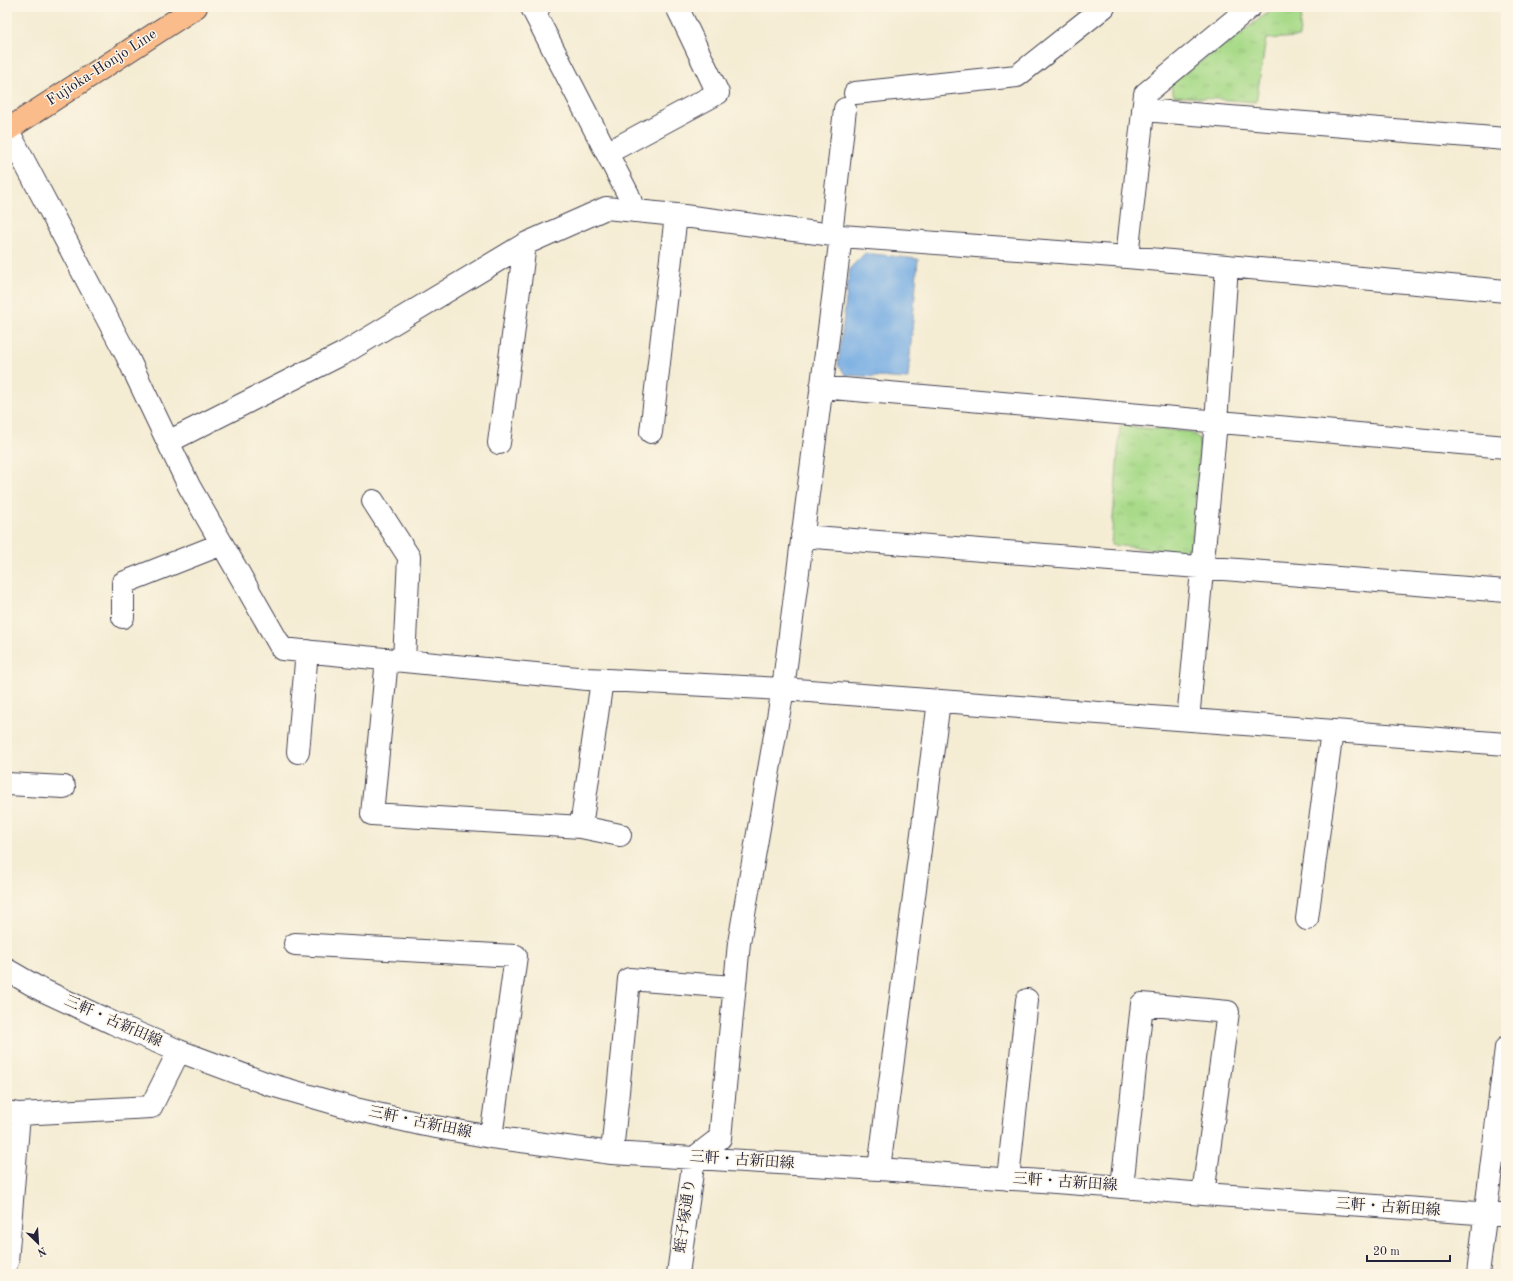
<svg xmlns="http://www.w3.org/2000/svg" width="1513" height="1281" font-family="'Old Standard TT','Noto Serif JP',serif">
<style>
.park{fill:url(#park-tufts);stroke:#657e62}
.water{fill:#74ace3;stroke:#4b678f}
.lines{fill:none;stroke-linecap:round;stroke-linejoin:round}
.minor-casing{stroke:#424052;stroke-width:24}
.major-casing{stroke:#424052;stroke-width:24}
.minor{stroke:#fff;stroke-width:22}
.major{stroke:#f9bc8a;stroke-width:22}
.labels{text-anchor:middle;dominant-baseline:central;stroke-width:3;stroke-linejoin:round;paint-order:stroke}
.street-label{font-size:15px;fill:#22223b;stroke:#fcf5e5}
</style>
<defs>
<pattern id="park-tufts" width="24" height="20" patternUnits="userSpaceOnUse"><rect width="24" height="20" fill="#a8da89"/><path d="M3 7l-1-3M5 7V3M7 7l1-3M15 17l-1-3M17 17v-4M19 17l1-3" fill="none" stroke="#90bb77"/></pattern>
</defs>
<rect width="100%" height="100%" fill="#fcf5e5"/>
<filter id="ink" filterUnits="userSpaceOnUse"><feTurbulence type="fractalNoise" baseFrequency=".025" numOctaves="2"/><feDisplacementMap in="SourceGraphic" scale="8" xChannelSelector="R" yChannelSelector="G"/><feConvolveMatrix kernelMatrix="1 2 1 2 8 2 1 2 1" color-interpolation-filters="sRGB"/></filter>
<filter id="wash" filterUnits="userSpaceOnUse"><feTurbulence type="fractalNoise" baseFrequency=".012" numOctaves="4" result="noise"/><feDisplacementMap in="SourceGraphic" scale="16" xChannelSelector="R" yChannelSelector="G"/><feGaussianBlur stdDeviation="0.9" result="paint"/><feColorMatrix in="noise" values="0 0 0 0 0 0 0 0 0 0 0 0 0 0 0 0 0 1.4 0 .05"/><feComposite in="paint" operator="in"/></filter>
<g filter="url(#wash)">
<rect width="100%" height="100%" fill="#f4ecd3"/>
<!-- park -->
<path class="park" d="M1276 7H1302L1299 37 1266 39 1256 102 1174 96 1170 84Z
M1120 426 1191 432 1200 439 1192 546 1181 552 1111 545Z"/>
<!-- water -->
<path class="water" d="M865 253 918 259 908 379 846 375 838 365 850 268Z"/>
</g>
<g filter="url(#ink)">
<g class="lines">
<!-- minor casing -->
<g class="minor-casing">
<path id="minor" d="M539 7 533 10 628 194 634 211
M855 93 1017 76 1104 7
M1143 110 1506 139
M7 129 126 354 189 486 282 649 587 679 783 689 1506 744
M607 153 718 93 677 7
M831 235 845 109
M1127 257 1145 94 1250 7
M821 387 1506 447
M651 432 676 215
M168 442 344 353 525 244 606 208 676 215 841 236 1127 257 1506 291
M499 443 525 244
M373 501 409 557 404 661
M802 536 1506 591
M123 617V583L222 544
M387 659 372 814 581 827 620 835
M1188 720 1216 422 1227 266
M298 752 307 651
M7 784 64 787
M581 827 602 680
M1307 919 1332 731
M295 944 516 956 491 1137
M7 970 40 989 113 1023 179 1051 268 1084 355 1109 425 1125 491 1137 612 1153 879 1169 1122 1187 1203 1194 1506 1215
M7 1112 19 1114 151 1107 179 1051
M612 1153 629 979 733 987
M879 1169 939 701
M1008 1179 1027 1000
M1122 1187 1142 1004 1228 1012 1203 1194
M7 1262 19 1114
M678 1274 694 1158 720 1138 739 943 783 689 841 236
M1478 1274 1506 1048"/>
</g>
<!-- major casing -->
<g class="major-casing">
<path id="major" d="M7 130 196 7"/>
</g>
<!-- minor -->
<use href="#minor" class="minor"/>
<!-- major -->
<use href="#major" class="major"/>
</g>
</g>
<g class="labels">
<!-- street labels -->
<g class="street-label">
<text transform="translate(102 68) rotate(-33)">Fujioka-Honjo Line</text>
<text transform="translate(113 1022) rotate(24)">三軒・古新田線</text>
<text transform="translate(420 1123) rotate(12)">三軒・古新田線</text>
<text transform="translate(742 1161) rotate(4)">三軒・古新田線</text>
<text transform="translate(1065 1183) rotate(4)">三軒・古新田線</text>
<text transform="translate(1388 1208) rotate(4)">三軒・古新田線</text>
<text transform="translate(686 1216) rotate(-82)">蛭子塚通り</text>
</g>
</g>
<!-- margin -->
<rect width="1513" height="1281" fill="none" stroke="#fcf5e5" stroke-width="24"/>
<!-- north arrow -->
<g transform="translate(38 1243) rotate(155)" stroke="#fcf5e5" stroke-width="3" paint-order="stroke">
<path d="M0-3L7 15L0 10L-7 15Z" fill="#22223b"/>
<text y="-6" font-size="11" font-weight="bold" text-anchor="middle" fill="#22223b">N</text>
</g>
<!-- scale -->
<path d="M1367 1255v6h83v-6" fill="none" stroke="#22223b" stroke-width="2"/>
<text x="1373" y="1255" font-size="12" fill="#22223b" stroke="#fcf5e5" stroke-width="3" paint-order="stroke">20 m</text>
</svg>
